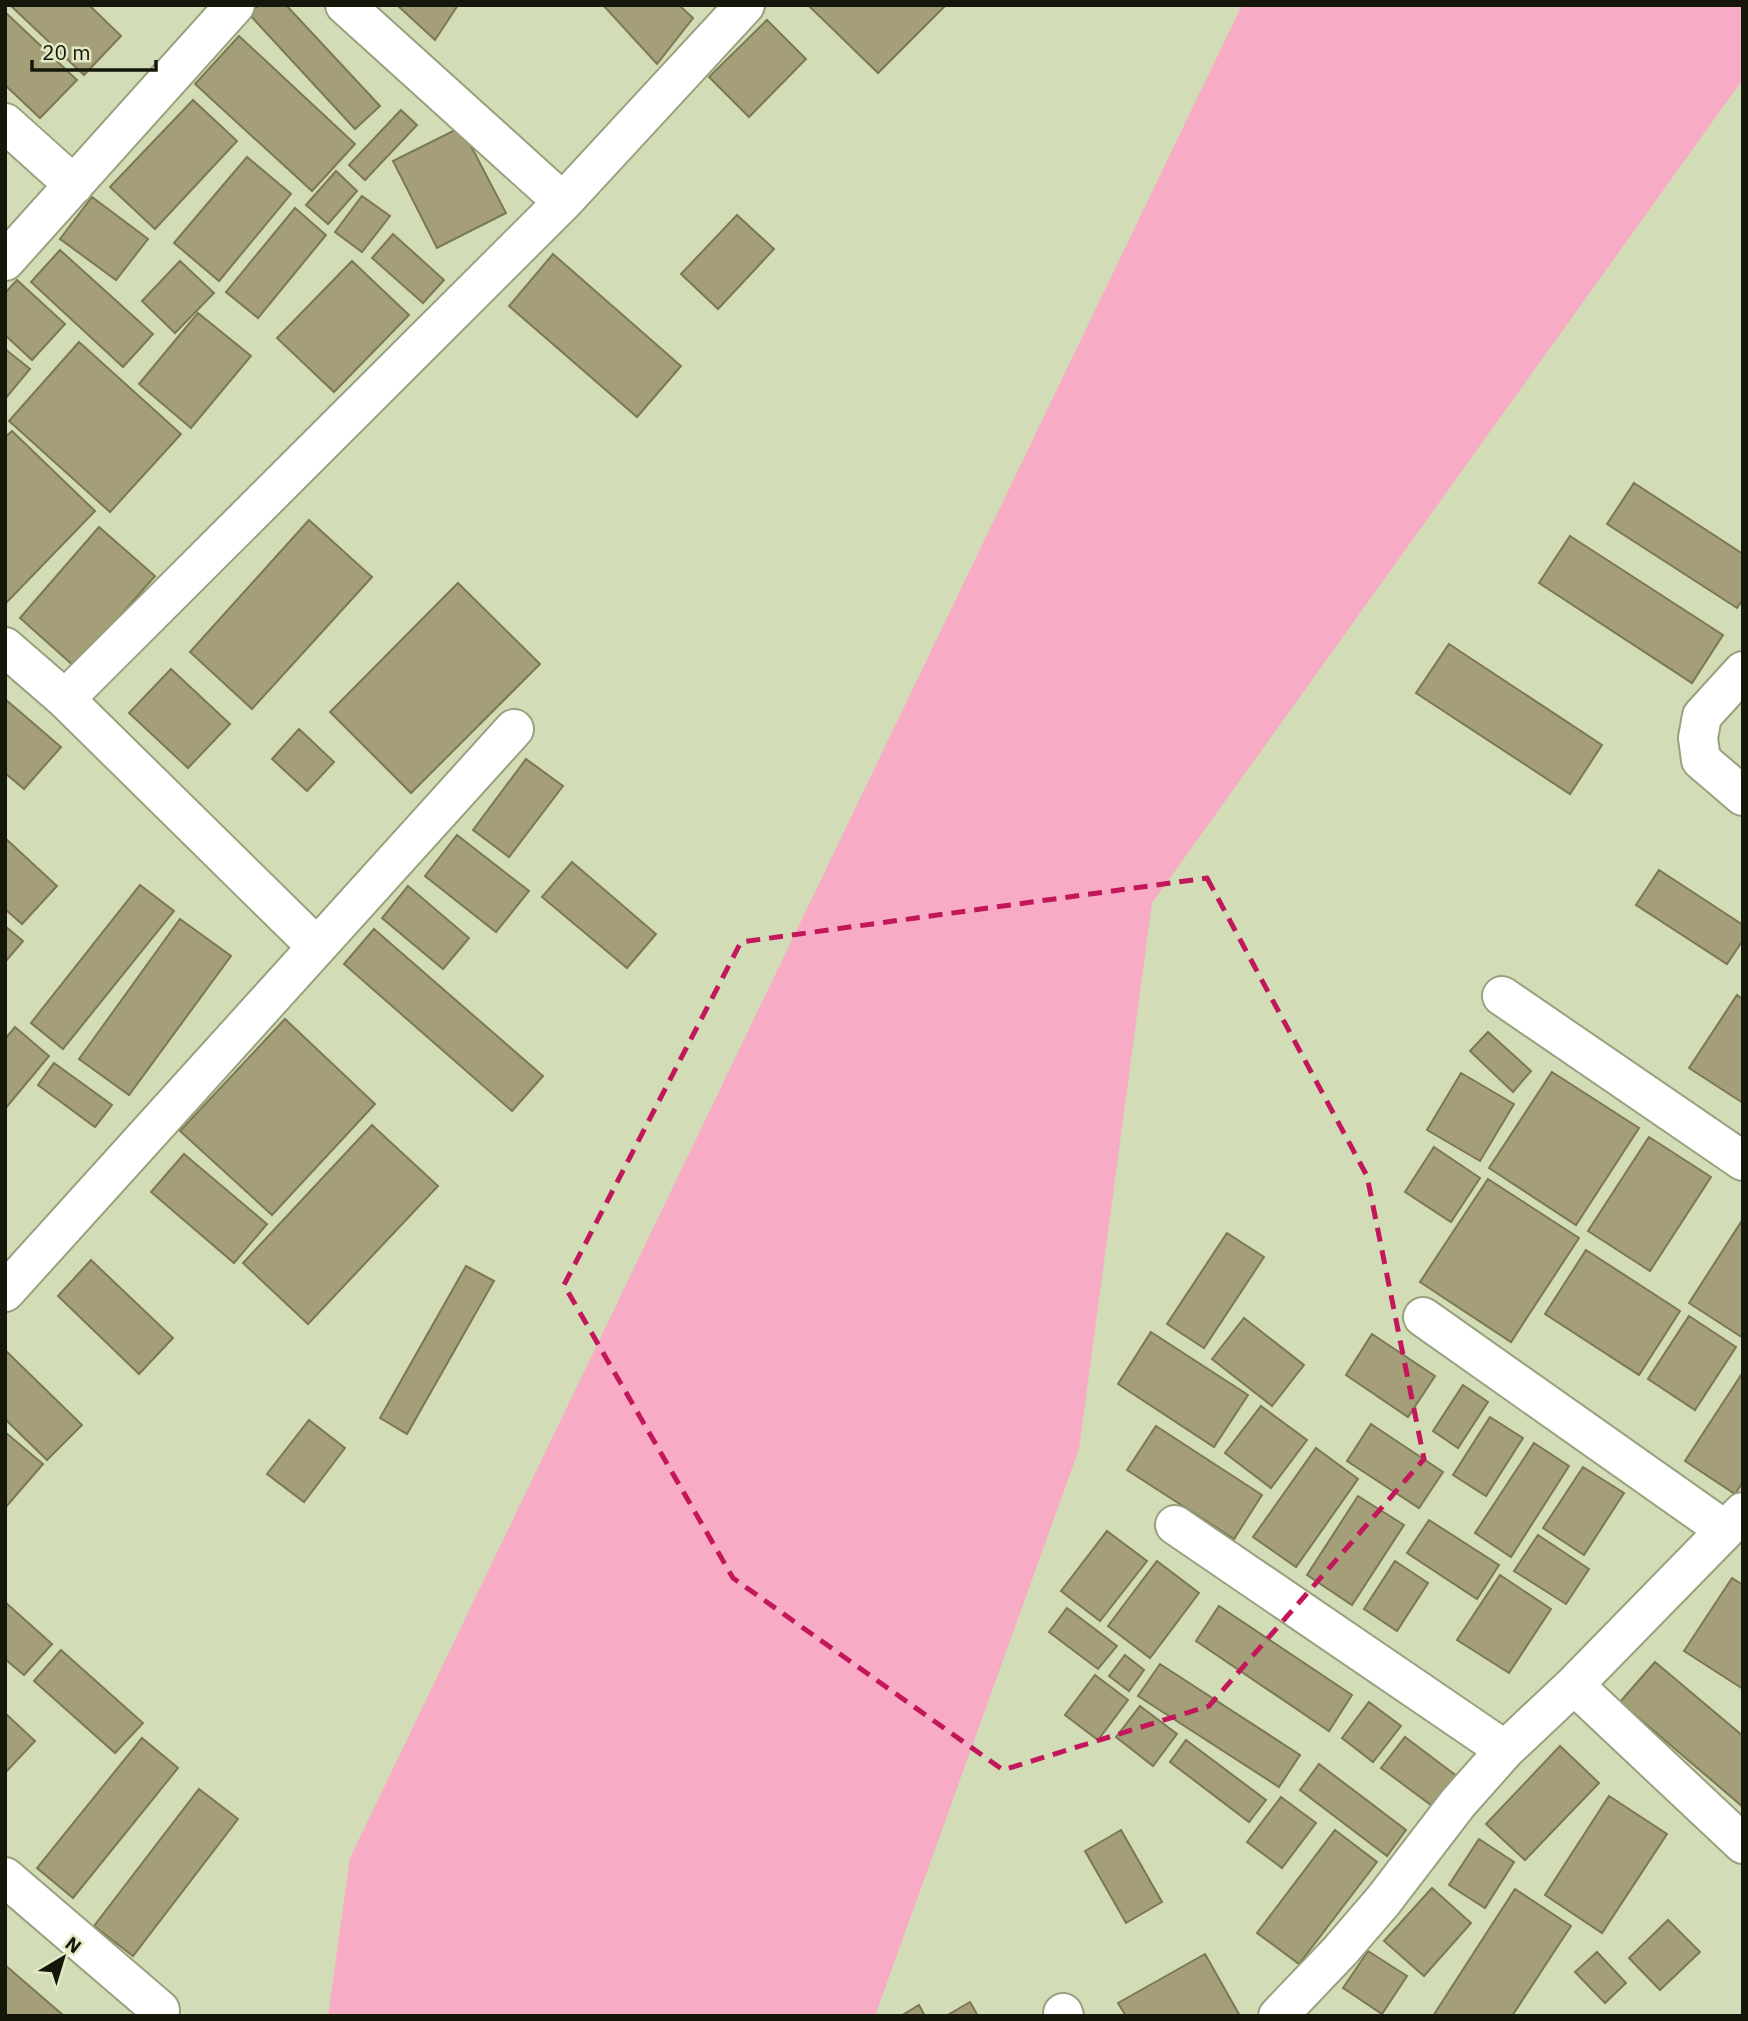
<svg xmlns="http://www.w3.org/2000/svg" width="1748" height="2021" font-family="'IBM Plex Sans',sans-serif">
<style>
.green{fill:#f8abc4}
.building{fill:#a49e79;stroke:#7e7754;stroke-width:2}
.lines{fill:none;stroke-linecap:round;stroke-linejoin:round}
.minor-casing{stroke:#98a17d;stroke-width:42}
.minor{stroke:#fff;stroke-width:38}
.marked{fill:none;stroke:#c2185b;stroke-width:5;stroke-dasharray:14 9;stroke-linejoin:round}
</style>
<rect width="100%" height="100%" fill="#d2dcb6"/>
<!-- green -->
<path class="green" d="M1242 5H1743V79L1152 903 1079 1449 875 2016H328L350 1858Z"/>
<!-- building -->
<path class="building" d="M10 5H89L121 36 84 75Z
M259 5H286L380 106 355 129 249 14Z
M397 5H458L435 40Z
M603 5H679L693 18 657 64Z
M808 5H946L878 73Z
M5 12 77 80 40 118 5 85Z
M767 20 806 59 749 117 709 77Z
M239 36 355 144 312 191 195 84Z
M193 100 237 141 155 229 110 187Z
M401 110 417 125 365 180 349 165Z
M461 127 506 213 437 248 393 161Z
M247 157 291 194 219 281 174 243Z
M336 171 357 191 328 224 306 205Z
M362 196 390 216 362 252 335 232Z
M92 197 148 239 116 280 60 239Z
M295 208 326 235 258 318 226 292Z
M737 215 774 249 718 309 681 274Z
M393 234 444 280 423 303 372 258Z
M60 250 153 334 123 367 31 282Z
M553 254 681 366 637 417 509 306Z
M180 261 214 293 175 333 142 301Z
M352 261 409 315 334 392 277 338Z
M17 280 65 324 32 360 5 335V293Z
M198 313 251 356 191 428 139 384Z
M79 342 181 434 110 512 9 421Z
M5 349 30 369 5 399Z
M12 431 95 511 6 603 5 437Z
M1634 483 1743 554V599L1737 608 1607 524Z
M309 520 372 577 252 709 190 652Z
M99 527 155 576 75 667 20 618Z
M1570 536 1723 635 1692 683 1539 583Z
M458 583 540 664 411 793 330 712Z
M1449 644 1602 745 1570 794 1416 693Z
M171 669 230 724 188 768 129 713Z
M5 699 61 747 24 789 5 773Z
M299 729 334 762 307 791 272 759Z
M526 759 563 786 509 857 473 830Z
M457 835 529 891 496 932 425 876Z
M5 838 57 886 22 924 5 909Z
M572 862 656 934 627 968 542 897Z
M1659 870 1743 925V940L1727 964 1636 905Z
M140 885 174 911 63 1049 31 1023Z
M408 886 469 938 443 969 382 918Z
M180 919 231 956 129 1095 79 1059Z
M5 926 23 941 5 962Z
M374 929 543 1076 512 1111 344 964Z
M1737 995 1743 999V1103L1689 1068Z
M285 1019 375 1104 272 1215 180 1131Z
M15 1027 49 1056 5 1109V1039Z
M1488 1032 1531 1071 1513 1092 1470 1051Z
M54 1063 112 1105 95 1127 38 1085Z
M1552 1072 1639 1128 1576 1225 1489 1168Z
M1461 1073 1514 1104 1480 1161 1427 1130Z
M372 1125 438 1186 308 1324 243 1263Z
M1649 1137 1711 1177 1650 1271 1588 1231Z
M1434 1147 1480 1178 1451 1222 1405 1192Z
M184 1154 267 1224 234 1263 151 1192Z
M1488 1179 1579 1238 1511 1342 1420 1282Z
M1743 1219V1338L1689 1303Z
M1227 1233 1264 1257 1204 1348 1167 1324Z
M1586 1250 1680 1311 1639 1375 1545 1314Z
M91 1260 173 1338 139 1374 58 1296Z
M466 1266 494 1281 407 1434 380 1418Z
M1689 1316 1736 1347 1695 1410 1648 1379Z
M1244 1318 1304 1365 1272 1406 1212 1359Z
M1151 1332 1248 1395 1214 1447 1118 1384Z
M1372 1334 1435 1376 1408 1417 1346 1375Z
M5 1350 82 1425 47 1460 5 1419Z
M1743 1372V1482L1735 1494 1685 1461Z
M1463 1385 1488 1402 1458 1448 1433 1431Z
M1261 1406 1307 1440 1271 1488 1225 1453Z
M1490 1417 1523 1438 1486 1496 1453 1475Z
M309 1420 345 1448 304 1502 267 1474Z
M1371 1424 1443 1472 1419 1508 1347 1461Z
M1156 1426 1262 1495 1234 1539 1127 1470Z
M5 1432 43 1464 5 1508Z
M1534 1443 1569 1466 1511 1557 1475 1533Z
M1316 1448 1358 1479 1296 1567 1253 1537Z
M1583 1467 1624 1493 1584 1555 1543 1528Z
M1358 1496 1404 1525 1352 1605 1307 1575Z
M1429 1520 1499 1565 1477 1599 1407 1553Z
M1107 1531 1147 1561 1100 1621 1061 1591Z
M1538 1535 1589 1569 1566 1604 1514 1571Z
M1157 1561 1199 1593 1150 1658 1108 1626Z
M1395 1561 1428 1583 1397 1631 1364 1609Z
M1500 1575 1551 1609 1509 1673 1457 1640Z
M1732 1578 1743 1585V1689L1684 1651Z
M5 1602 52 1644 24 1675 5 1659Z
M1219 1606 1352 1695 1329 1731 1196 1641Z
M1067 1608 1117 1646 1098 1669 1049 1632Z
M61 1650 143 1723 115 1753 34 1681Z
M1125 1655 1144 1670 1129 1691 1109 1676Z
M1655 1662 1743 1736V1807L1620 1702Z
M1160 1664 1300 1755 1279 1787 1138 1696Z
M1095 1675 1128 1700 1098 1740 1065 1715Z
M1369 1702 1401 1726 1373 1762 1342 1738Z
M1140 1706 1177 1734 1153 1766 1116 1737Z
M7 1715 35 1741 5 1773V1717Z
M1405 1737 1458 1777 1435 1808 1381 1768Z
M142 1738 178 1768 73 1898 37 1868Z
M1186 1740 1266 1800 1249 1822 1170 1762Z
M1560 1746 1599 1783 1525 1860 1486 1824Z
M1319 1764 1406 1830 1387 1856 1300 1790Z
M199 1789 238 1819 133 1956 94 1926Z
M1609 1796 1667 1834 1602 1933 1545 1895Z
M1281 1797 1316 1823 1282 1868 1247 1842Z
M1121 1830 1162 1902 1126 1923 1085 1851Z
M1335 1830 1377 1862 1299 1964 1257 1933Z
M1479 1839 1514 1862 1485 1908 1449 1885Z
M1432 1888 1471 1923 1424 1976 1384 1941Z
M1515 1889 1571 1926 1512 2016H1433Z
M1668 1920 1700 1952 1660 1990 1629 1958Z
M1368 1951 1407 1976 1382 2014 1343 1988Z
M1597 1952 1626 1983 1605 2003 1575 1972Z
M1205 1954 1240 2016H1126L1118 2003Z
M5 1965 64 2016H5Z
M970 2002 978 2016H946Z
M919 2005 925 2016H901Z"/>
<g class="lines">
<!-- minor casing -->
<g class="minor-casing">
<path id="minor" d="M345 5 563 202
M5 123 74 185
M5 261 235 5
M5 647 65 699 563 202 745 5
M1743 671 1702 716 1698 738 1701 760 1743 796
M65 699 317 947
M1502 996 1743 1161
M5 1292 514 729
M1423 1317 1725 1530
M1175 1525 1505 1750
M1574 1685 1743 1844
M5 1877 160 2010
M1063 2013 1064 2016
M1278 2016 1340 1951 1383 1901 1458 1803 1505 1750 1574 1685 1743 1512"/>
</g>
<!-- minor -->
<use href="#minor" class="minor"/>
</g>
<!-- marked area -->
<path class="marked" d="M1207 878 1367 1176 1424 1459 1209 1706 1003 1770 733 1578 564 1285 741 942Z"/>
<!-- border -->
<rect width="1748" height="2021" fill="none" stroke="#15170a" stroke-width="14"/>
<!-- north arrow -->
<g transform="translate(63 1958) rotate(38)" stroke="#e0e9c3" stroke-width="5" paint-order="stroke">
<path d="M0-5L12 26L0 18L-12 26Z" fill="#15170a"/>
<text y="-10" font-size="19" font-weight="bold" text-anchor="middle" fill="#15170a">N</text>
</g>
<!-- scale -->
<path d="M32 60v10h124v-10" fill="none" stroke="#15170a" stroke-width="3.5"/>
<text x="42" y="60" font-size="21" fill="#15170a" stroke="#e0e9c3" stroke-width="5" paint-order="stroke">20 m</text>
</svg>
